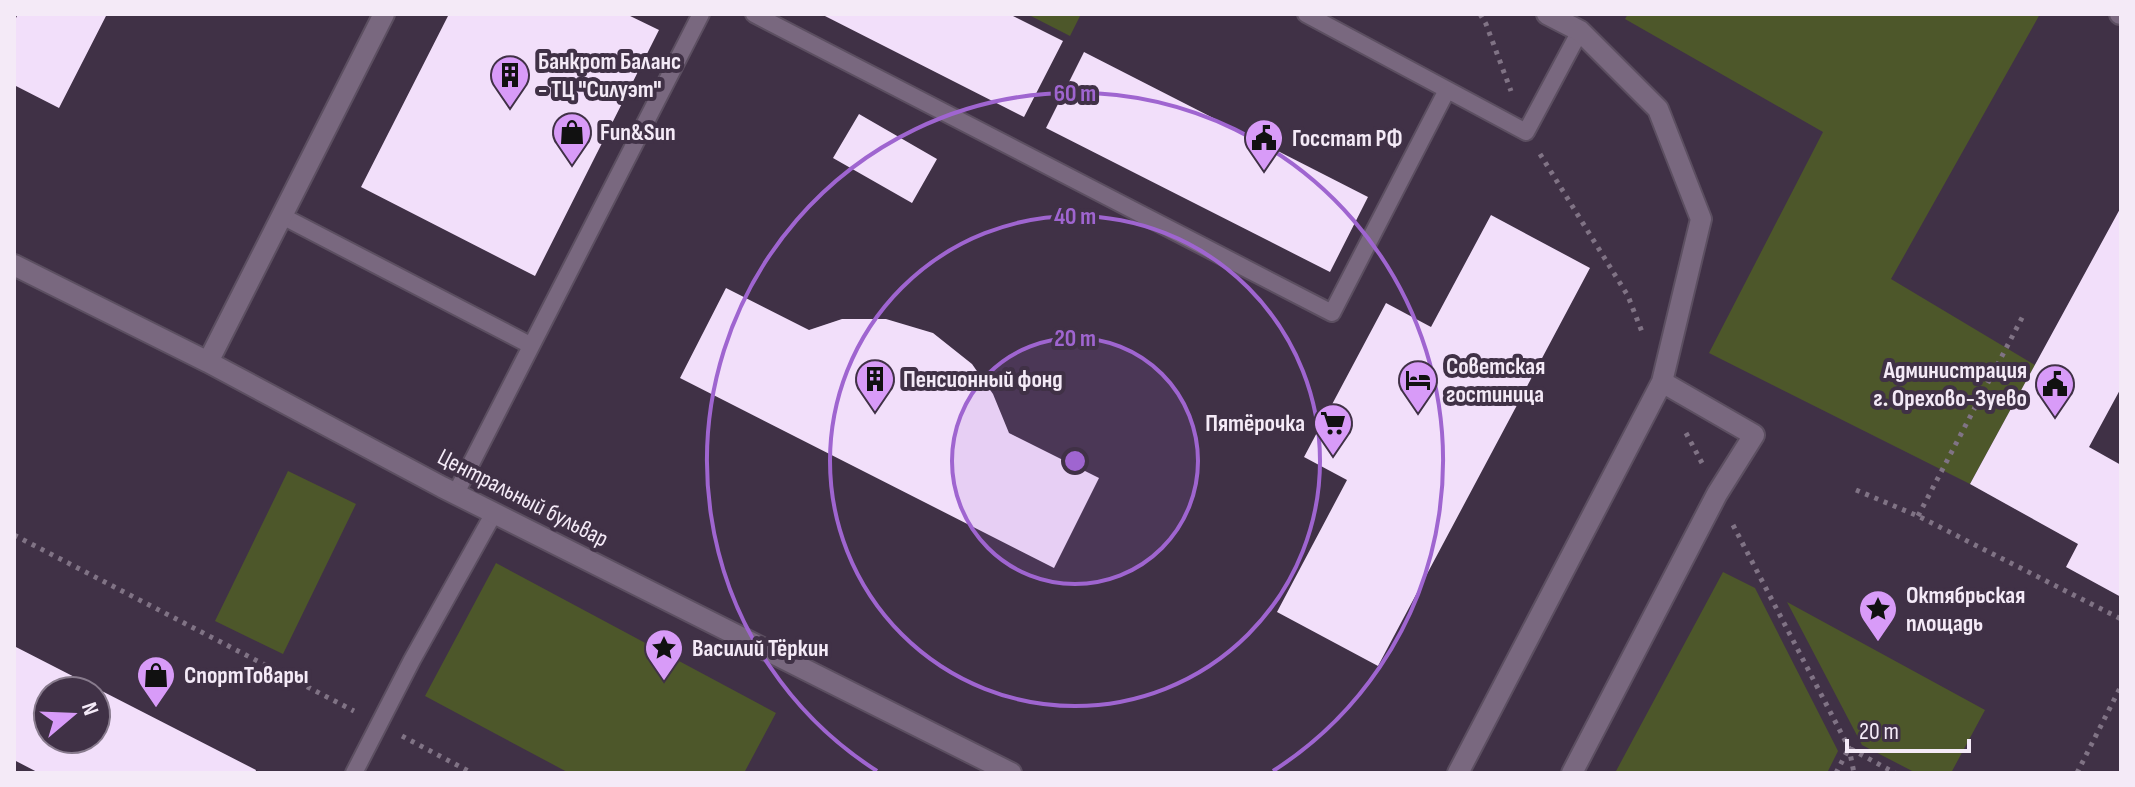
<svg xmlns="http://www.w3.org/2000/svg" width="2135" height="787" font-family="'Sofia Sans Condensed',sans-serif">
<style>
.green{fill:#4d572a}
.building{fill:#f2dffa;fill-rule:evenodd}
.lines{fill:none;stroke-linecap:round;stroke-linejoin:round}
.lane-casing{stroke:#5c4f61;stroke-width:20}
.street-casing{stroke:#5c4f61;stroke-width:24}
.path{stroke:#807385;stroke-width:5;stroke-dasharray:4 6;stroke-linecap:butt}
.lane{stroke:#79687f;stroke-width:16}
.street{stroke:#79687f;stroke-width:20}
.ring{fill:none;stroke:#9f65d0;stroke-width:4}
.labels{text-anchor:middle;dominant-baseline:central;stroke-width:8;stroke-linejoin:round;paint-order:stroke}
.poi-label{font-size:24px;font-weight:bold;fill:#f4eaf7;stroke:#403146;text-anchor:start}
.street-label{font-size:24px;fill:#f4eaf7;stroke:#403146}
.centre{fill:#9f65d0;stroke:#403146;stroke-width:4}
.ring-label{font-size:24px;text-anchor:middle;font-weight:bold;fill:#9f65d0;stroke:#403146;stroke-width:8;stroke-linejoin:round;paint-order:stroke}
</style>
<rect width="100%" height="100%" fill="#403146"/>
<!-- green -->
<path class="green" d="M1027 14H1081L1070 36Z
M1628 14H2040L1891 279 2035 365 1970 484 1709 353 1823 132 1625 19Z
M288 471 356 504 283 654 215 621Z
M496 563 776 713 744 773H569L425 696Z
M1723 572 1755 588 1838 751 1827 773H1615Z
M1787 602 1985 710 1951 773H1916L1862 745Z"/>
<!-- building -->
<path class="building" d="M18 14H107L59 108 14 85V22Z
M449 14H626L659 30 535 276 361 187Z
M821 14H1009L1063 41 1024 117Z
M1084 52 1368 197 1330 272 1046 128Z
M859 114 937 159 912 203 833 158Z
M2121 207V388L2089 447 2121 465V597L2066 567 2078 544 1970 484Z
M1491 215 1590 268 1378 666 1277 612 1347 480 1304 457 1386 303 1431 327Z
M726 288 809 330 842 319H886L933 333 972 364 993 394 1009 433 1099 478 1054 568 680 378Z
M14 646 256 770 255 773H39L14 760ZM48 691H96V739H48Z"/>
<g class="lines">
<!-- lane casing -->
<g class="lane-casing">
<path id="lane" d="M754 14 1332 313 1447 90
M1306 14 1526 132 1580 31
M282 216 530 345
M456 493 701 14
M354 773 412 660 494 513"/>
</g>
<!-- street casing -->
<g class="street-casing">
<path id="street" d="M2120 14H2121
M14 265 208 362 442 487 1011 773
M208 362 384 14
M1458 773 1662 382 1701 219 1658 109 1580 31 1547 14
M1572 773 1717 494 1754 435 1662 382"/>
</g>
<!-- path -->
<path class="path" d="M1480 14 1486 24 1511 91
M1540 154 1628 296 1642 332
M1686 433 1702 463
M1856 490 1918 516 2121 619
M1918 516 2024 314
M1733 525 1849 748 1854 773
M14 535 354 711
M402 736 472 773
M1836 773 1849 748 1895 773
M2077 773 2121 686"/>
<!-- lane -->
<use href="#lane" class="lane"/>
<!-- street -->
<use href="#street" class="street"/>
</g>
<!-- distance rings -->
<circle cx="1075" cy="461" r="123" fill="#9f65d0" fill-opacity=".12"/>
<g class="ring">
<circle cx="1075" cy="461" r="123"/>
<circle cx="1075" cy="461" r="245"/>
<path d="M877 771A368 368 0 1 1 1273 771"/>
</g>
<!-- icons -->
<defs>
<g id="building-pin" transform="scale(2)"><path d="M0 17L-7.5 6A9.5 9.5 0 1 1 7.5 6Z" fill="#d89bf8" stroke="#403146"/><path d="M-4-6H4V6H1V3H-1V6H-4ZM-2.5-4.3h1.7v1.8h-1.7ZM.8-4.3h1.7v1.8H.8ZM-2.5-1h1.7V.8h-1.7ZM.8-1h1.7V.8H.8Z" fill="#111"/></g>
<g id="shop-pin" transform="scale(2)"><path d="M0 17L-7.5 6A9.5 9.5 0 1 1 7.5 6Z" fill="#d89bf8" stroke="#403146"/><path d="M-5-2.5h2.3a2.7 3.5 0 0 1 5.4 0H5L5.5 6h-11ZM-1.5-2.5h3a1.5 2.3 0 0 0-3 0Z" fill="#111"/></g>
<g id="civic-pin" transform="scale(2)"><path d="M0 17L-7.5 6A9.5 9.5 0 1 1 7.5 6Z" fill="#d89bf8" stroke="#403146"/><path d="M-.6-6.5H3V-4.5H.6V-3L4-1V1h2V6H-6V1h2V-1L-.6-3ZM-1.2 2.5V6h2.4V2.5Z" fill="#111"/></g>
<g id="hotel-pin" transform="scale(2)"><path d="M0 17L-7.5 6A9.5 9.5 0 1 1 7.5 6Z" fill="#d89bf8" stroke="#403146"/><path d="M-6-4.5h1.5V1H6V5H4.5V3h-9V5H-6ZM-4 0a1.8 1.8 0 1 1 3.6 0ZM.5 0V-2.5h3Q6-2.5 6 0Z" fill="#111"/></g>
<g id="supermarket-pin" transform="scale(2)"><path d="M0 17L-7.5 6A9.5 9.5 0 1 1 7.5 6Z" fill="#d89bf8" stroke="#403146"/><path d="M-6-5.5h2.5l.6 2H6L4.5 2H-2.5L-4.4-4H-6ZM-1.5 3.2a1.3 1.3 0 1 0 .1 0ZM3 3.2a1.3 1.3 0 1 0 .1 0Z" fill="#111"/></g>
<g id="sight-pin" transform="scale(2)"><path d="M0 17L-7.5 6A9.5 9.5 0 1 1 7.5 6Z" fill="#d89bf8" stroke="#403146"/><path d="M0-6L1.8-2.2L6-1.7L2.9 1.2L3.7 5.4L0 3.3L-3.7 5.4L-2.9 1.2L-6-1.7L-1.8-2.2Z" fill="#111"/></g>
</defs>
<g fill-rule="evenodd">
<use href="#building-pin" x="510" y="75"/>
<use href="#shop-pin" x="572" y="132"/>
<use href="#civic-pin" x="1264" y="138"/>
<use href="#building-pin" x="875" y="379"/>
<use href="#hotel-pin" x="1418" y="380"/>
<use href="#civic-pin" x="2055" y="384"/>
<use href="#supermarket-pin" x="1333" y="423"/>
<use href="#sight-pin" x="1878" y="609"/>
<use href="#sight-pin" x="664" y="648"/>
<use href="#shop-pin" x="156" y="675"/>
</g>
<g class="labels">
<!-- poi labels -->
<g class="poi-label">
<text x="538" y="61">Банкрот Баланс<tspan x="538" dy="28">- ТЦ "Силуэт"</tspan></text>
<text x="600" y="132">Fun&amp;Sun</text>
<text x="1292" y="138">Госстат РФ</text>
<text x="1446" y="366">Советская<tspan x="1446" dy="28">гостиница</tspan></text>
<text x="2027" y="370" text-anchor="end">Администрация<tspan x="2027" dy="28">г. Орехово-Зуево</tspan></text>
<text x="903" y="379">Пенсионный фонд</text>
<text x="1305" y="423" text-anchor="end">Пятёрочка</text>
<text x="1906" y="595">Октябрьская<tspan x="1906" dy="28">площадь</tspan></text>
<text x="692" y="648">Василий Тёркин</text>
<text x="184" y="675">СпортТовары</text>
</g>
<!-- street labels -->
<g class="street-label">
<text transform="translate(523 498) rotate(27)">Центральный бульвар</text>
</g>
</g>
<circle cx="1075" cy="461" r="12" class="centre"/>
<g class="ring-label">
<text x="1075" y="101">60 m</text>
<text x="1075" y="224">40 m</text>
<text x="1075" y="346">20 m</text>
</g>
<!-- border -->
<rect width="2135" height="787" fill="none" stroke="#f4eaf7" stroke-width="32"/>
<!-- north arrow -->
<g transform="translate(72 715) rotate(71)"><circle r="38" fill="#403146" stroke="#887b8d" stroke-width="2"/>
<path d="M0-6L14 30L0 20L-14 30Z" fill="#d89bf8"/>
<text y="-12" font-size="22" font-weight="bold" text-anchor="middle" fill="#f4eaf7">N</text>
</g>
<!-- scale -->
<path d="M1847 739v12h122v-12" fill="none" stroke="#f4eaf7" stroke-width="4"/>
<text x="1859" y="739" font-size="24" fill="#f4eaf7" stroke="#403146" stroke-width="6" paint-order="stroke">20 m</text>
</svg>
